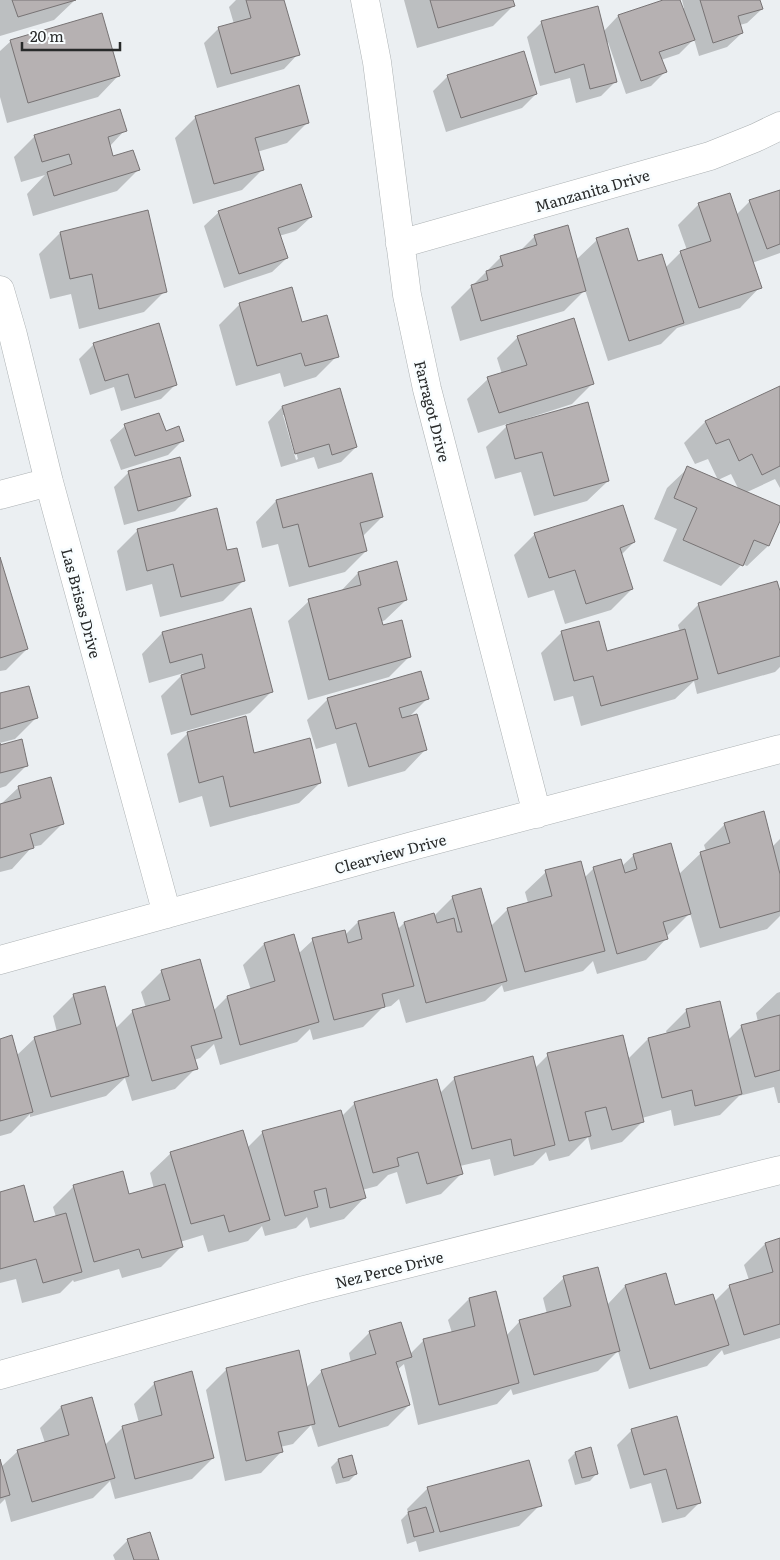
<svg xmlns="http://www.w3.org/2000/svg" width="780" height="1560" font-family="Literata,serif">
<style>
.shadow{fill:#0003;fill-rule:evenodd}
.building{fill:#b6b1b2;stroke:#777374}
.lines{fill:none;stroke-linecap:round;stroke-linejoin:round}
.minor-casing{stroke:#acb1b3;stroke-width:29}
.minor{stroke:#fff;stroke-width:28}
.labels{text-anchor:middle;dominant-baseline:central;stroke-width:5;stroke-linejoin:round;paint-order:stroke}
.street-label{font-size:15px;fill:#282a2a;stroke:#f8fdff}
</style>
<rect width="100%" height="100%" fill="#ebeff2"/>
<!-- shadow -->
<path class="shadow" d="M0 0H75L54 20 0 36Z
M236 0H283L298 54 284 69 217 88 204 43 219 28 234 24 229 7Z
M404 0H512L514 5 493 26 417 48Z
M667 0H679L682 9 684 8 682 0H759L762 9 747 23 740 25 742 33 727 47 699 56 694 39 679 54 661 60 665 72 651 86 626 94 608 42 606 43 616 81 601 96 576 103 570 78 540 86 527 37 542 22 603 32 618 16Z
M11 41 118 76 98 97 7 123 0 97V51Z
M448 76 536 94 522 108 446 132 433 91Z
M196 117 308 122 287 143 257 152 263 169 242 190 193 204 175 138Z
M125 130 109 147 112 158 138 170 117 191 33 216 27 194 45 175 21 182 14 157 35 136Z
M780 191V253L752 263 760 287 740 308 677 328 661 344 608 361 585 290 564 311 460 341 451 307 501 257 520 251 535 236 576 260 597 240 637 263 665 268 681 252 687 250 678 225 699 204 736 215 749 202Z
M219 212 311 217 296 231 279 236 287 258 272 272 224 288 204 226Z
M60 233 165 291 144 312 79 329 71 294 50 299 39 254Z
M240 304 301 324 337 356 316 377 284 387 280 373 236 386 219 325Z
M518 337 593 383 572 404 513 423V425L608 481 587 501 534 516 521 472 495 479 486 447 510 423 478 433 467 399 488 379 502 374 497 358Z
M94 344 176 384 161 399 121 411 114 387 90 395 79 359Z
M780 388V488L775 479 745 493 780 507V518L768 546 747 566 742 564 721 586 663 561 677 529 654 519 667 488 688 468 739 490 731 474 718 480 708 459 695 464 684 443 705 422Z
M339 390 356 447 341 462 318 469 314 457 281 467 268 422 282 407ZM283 415H285L298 459 296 460Z
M125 426 165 432 183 440 168 455 121 470 110 440Z
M128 473 190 496 175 511 124 525 114 487Z
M276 501 382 517 362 537 366 551 345 572 289 587 278 544 262 548 256 522Z
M138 530 227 552 244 580 223 601 160 617 152 584 126 591 117 551Z
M535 534 634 542 621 555 632 589 611 610 565 624 554 590 528 598 514 555Z
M0 561 27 649 6 670 0 671Z
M358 573 406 600 385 620 381 622 382 627 410 656 389 677 308 700 288 621 309 601 340 592Z
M780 596V667L775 672 697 694 694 681 675 699 581 726 573 696 554 701 541 653 562 632 606 653 680 632 678 625 699 604Z
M250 609 271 692 250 713 171 735 161 696 184 673 149 683 142 654 162 633Z
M0 695 36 718 15 739 0 743Z
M428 698 409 717 425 750 405 771 348 787 336 743 316 749 307 720 328 699Z
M188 733 253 754 320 783 299 803 210 827 202 796 179 803 167 754Z
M0 746 27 765 6 786 0 788Z
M19 787 62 824 41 845 32 847 12 869 0 872V805Z
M725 824 772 847 780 839V916L767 929 700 948 690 913 668 935 665 936 666 939 646 960 597 974 593 961 583 971 504 992 502 985 485 1001 406 1023 399 999 391 1006 382 1008 363 1027 313 1040 310 1029 297 1042 220 1065 214 1044 200 1058 194 1060 196 1068 175 1089 132 1101 125 1078 106 1096 30 1117V1114L11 1133 0 1136V1040L16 1056 35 1038 57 1032 53 1016 74 995 115 1029 133 1011 146 1008 141 992 162 971 213 1011 227 997 251 990 243 965 264 944 293 936 298 954 313 940 345 935 358 922 397 930 404 923 434 916 453 897 491 926 508 909 528 903 525 892 546 872 584 878 594 868 622 866 634 855 678 875 701 853 706 851 704 845Z
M780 992V1103H778L774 1087 739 1096 720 1115 674 1126 671 1110 642 1118 643 1121 622 1142 591 1150 588 1137 569 1156 549 1161 546 1152 533 1165 494 1176 490 1159 460 1166 462 1173 441 1194 406 1204 397 1172 388 1175 377 1186 362 1190 364 1198 344 1219 310 1228 307 1217 296 1228 265 1236 262 1226 248 1241 208 1252 203 1235 180 1242 181 1247 161 1267 122 1278 119 1269 74 1282 73 1280 60 1293 22 1303 16 1279 0 1283V1193L33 1223 56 1217 53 1207 74 1186 129 1196 154 1189 150 1173 171 1153 247 1148 263 1132 342 1116 355 1103 440 1093 455 1078 535 1068 548 1055 627 1060 648 1039 667 1034 666 1031 687 1010 728 1040 742 1026 758 1022 756 1013 777 993Z
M780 1239V1338L724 1355 722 1350 707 1366 629 1389 618 1351 598 1371 513 1395 511 1389 497 1404 418 1425 404 1364 397 1370 409 1405 388 1426 318 1447 311 1425 293 1444 280 1447 281 1452 261 1473 225 1481 206 1390 227 1369 306 1388 322 1371 351 1363 349 1353 369 1333 400 1323 410 1354 424 1340 452 1333 448 1320 469 1299 495 1292 506 1336 520 1321 547 1314 543 1298 564 1278 607 1305 625 1286 675 1307 714 1302 730 1286 749 1280 744 1265 765 1244Z
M155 1383 213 1458 192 1479 115 1499 110 1481 93 1498 11 1522 5 1499 0 1504V1463L1 1467 18 1451 45 1443 40 1428 61 1407 91 1399 105 1445 123 1427 139 1423 134 1404Z
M632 1430 700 1502 685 1517 662 1523 651 1483 630 1489 617 1445Z
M575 1453 597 1473 590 1481 575 1485 568 1460Z
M338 1460 356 1474 349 1481 336 1484 331 1467Z
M428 1488 540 1505 519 1526 419 1552 416 1541 407 1544 401 1520 408 1513 407 1509Z
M128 1540 158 1560H115L113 1555Z"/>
<!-- building -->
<path class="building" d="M12 0H76L18 17Z
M246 0H284L300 55 231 74 218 27 251 18Z
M430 0H513L515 6 438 28Z
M663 0H680L695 40 659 52 667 72 641 81 618 15Z
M700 0H760L763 9 738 16 743 33 713 43Z
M598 6 617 82 590 89 584 64 555 73 541 21Z
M102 13 120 76 28 103 10 40Z
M524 51 537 94 461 118 447 75Z
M299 85 309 123 255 138 264 170 214 184 195 116Z
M120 109 127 131 108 137 113 156 133 150 140 170 54 196 47 172 72 164 69 154 42 162 34 135Z
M301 184 312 217 278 228 288 258 239 274 218 211Z
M780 190V244L767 249 749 200Z
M730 193 762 288 699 308 680 251 711 241 698 203Z
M148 210 167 292 99 309 92 274 70 279 60 232Z
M568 225 586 291 481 321 471 285 488 280 486 271 503 266 500 256 537 245 534 235Z
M628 228 638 261 662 254 684 323 629 341 596 238Z
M292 287 302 322 327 315 339 357 305 366 301 353 257 366 239 303Z
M574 318 594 384 499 413 487 377 527 365 517 336Z
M159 323 177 385 135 398 128 374 105 381 93 343Z
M780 386V466L762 475 752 454 739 461 729 439 716 444 705 421Z
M340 388 357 447 332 455 329 444 295 454 282 406Z
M588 402 609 481 554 496 542 452 515 459 506 425Z
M159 413 166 431 179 426 184 441 135 456 124 424Z
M180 457 191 496 138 511 128 471Z
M687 466 780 506V521L769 546 754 540 743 566 683 540 697 508 674 498Z
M372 473 383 517 360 523 367 551 309 567 298 524 283 528 276 500Z
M623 505 635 542 620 548 633 589 586 604 575 570 549 578 534 533Z
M217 508 227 550 237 548 245 581 181 597 173 564 147 571 137 529Z
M0 557 28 649 0 658Z
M397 561 407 600 378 608 383 625 402 620 411 657 329 680 308 599 361 585 358 572Z
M777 581 780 591V656L718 674 698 603Z
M251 608 273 692 191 715 181 675 205 668 202 654 170 663 162 632Z
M599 621 607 651 685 629 698 679 601 706 593 676 574 681 561 631Z
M421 671 429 699 399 708 402 718 417 714 427 750 369 767 356 723 336 729 327 698Z
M29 686 38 718 0 729V693Z
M246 716 254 753 310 738 321 783 230 807 223 776 199 783 187 732Z
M22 739 28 766 0 773V743V745Z
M51 777 64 824 30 834 34 848 0 858V804L21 798 18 786Z
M764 811 780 874V911L720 928 700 852 730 843 724 823Z
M671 843 691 914 663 922 668 939 617 954 593 867 621 859 625 873 637 869 633 854Z
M581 861 605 951 525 972 507 908 552 896 545 870Z
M481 888 507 981 426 1003 404 922 434 913 437 923 454 918 457 932H462L452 896Z
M394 912 414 986 382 994 385 1007 334 1020 312 938 345 930 348 943 362 939 358 921Z
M294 934 319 1022 240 1045 227 996 275 981 264 943Z
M200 959 222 1038 191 1046 198 1069 152 1081 132 1010 170 1000 161 970Z
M105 986 129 1076 51 1097 34 1037 81 1024 73 994Z
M720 1001 742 1094 695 1106 692 1090 662 1098 648 1038 690 1027 686 1009Z
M780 1015V1070L755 1077 741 1025Z
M12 1035 33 1112 0 1121V1039Z
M623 1035 644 1122 612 1130 606 1107 585 1112 591 1136 569 1141 547 1053Z
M533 1056 555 1145 514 1156 511 1139 472 1149 454 1077Z
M437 1079 463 1174 427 1184 418 1152 397 1158 399 1166 373 1173 354 1102Z
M341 1110 366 1198 330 1208 326 1188 314 1191 318 1207 285 1216 262 1131Z
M243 1130 270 1220 229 1232 224 1215 191 1224 170 1152Z
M123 1171 129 1194 165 1184 183 1247 142 1258 139 1249 94 1262 73 1185Z
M24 1185 34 1222 66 1213 82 1272 43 1283 36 1259 0 1269V1192Z
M780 1238V1324L744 1335 729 1285 773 1272 765 1243Z
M598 1267 620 1351 534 1375 519 1320 571 1306 563 1276Z
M666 1273 675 1305 713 1294 729 1345 650 1369 625 1285Z
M496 1291 519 1383 439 1405 423 1339 475 1326 469 1298Z
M401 1322 412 1357 396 1362 410 1405 339 1427 321 1370 376 1354 369 1331Z
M299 1350 315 1424 278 1432 283 1452 246 1461 226 1368Z
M192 1371 214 1458 135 1479 122 1426 162 1415 154 1382Z
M92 1397 115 1478 32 1502 17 1450 69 1435 61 1406Z
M677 1416 701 1503 677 1509 666 1469 644 1475 631 1429Z
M591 1447 598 1474 582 1478 575 1452Z
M352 1455 357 1474 343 1478 338 1459Z
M0 1459 10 1495 0 1498Z
M529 1460 542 1506 440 1532 427 1487Z
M426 1507 434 1532 414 1537 408 1512Z
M150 1532 159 1560H134L127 1539Z"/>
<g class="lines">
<!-- minor casing -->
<g class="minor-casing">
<path id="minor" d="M365 0 377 62 407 295 427 389 537 814
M400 244 710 156 755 138 780 126
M0 290 13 335 49 482 167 914
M0 495 49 482
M0 960 416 845 780 749
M0 1375 304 1290 780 1170"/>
</g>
<!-- minor -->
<use href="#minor" class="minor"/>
</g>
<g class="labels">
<!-- street labels -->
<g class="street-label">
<text transform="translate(592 190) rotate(-16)">Manzanita Drive</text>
<text transform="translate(433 411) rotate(76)">Farragot Drive</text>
<text transform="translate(82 603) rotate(75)">Las Brisas Drive</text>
<text transform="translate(390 853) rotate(-15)">Clearview Drive</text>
<text transform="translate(389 1269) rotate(-14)">Nez Perce Drive</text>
</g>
</g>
<!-- scale -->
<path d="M22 42v8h98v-8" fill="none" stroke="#282a2a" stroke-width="2.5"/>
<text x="30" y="42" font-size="15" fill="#282a2a" stroke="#f8fdff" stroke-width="4" paint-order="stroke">20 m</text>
</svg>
